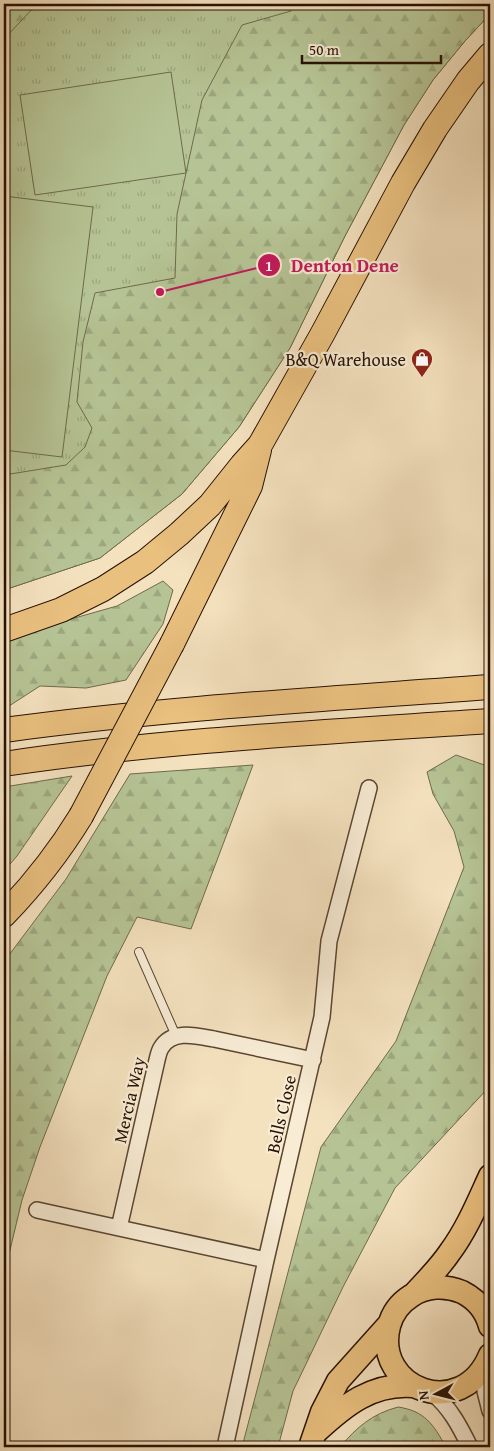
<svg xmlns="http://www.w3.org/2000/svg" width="494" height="1451" font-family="'Gentium Book Plus',serif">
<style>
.grass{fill:url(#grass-tufts);stroke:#6e6a4c}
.forest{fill:url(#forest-firs);stroke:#6e6a4c}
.pitch{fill:#b6c495;stroke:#6e6a4c}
.pier{fill:#f4e1be}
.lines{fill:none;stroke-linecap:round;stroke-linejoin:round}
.service-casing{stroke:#5a4531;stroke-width:10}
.minor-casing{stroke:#5a4531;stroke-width:18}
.primary-casing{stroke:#261102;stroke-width:25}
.trunk-casing{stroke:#261102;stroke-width:26}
.service{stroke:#f8ecd5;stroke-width:8}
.minor{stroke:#f8ecd5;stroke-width:15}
.primary{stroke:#eac07f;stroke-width:22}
.trunk{stroke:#eac07f;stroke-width:24}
.trunk-bridge-casing{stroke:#261102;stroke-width:26;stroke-linecap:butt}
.trunk-bridge{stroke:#eac07f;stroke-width:24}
.labels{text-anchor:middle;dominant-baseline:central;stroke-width:4.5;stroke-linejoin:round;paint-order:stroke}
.poi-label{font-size:18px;fill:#261102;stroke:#f8ecd5;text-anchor:end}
.street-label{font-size:18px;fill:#261102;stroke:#f8ecd5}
.leader{fill:none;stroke:#c2185b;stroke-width:2}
.callout-dot{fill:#c2185b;stroke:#f8ecd5;stroke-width:2}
.mark-label{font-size:15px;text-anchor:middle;font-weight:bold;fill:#fff}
.callout-label{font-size:19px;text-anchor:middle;font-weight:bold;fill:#c2185b;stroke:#f8ecd5;stroke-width:4.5;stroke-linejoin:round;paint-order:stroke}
</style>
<defs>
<pattern id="grass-tufts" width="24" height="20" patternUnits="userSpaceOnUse" patternTransform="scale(1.25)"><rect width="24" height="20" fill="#b6c495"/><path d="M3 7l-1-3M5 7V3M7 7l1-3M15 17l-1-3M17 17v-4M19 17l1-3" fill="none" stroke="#9ca77f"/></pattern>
<pattern id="forest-firs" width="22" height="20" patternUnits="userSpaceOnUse" patternTransform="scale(1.25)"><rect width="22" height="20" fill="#b6c495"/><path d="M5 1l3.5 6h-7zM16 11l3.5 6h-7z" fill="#9ca77f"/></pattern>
</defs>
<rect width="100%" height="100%" fill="#f4e1be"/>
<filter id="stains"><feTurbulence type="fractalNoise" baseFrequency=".004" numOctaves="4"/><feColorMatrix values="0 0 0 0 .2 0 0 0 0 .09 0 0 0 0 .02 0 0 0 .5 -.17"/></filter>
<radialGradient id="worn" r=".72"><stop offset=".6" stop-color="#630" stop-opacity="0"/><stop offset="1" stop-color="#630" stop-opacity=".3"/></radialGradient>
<!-- grass -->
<path class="grass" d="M4 4H490V14L465 41 433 80 404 125 345 236 290 348 239 427 182 494 100 558 4 590Z"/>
<!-- forest -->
<path class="forest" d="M4 4H37L4 39Z
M292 4H490V14L465 41 433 80 404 125 345 236 290 348 239 427 182 494 100 558 4 590V475L66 465 85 447 92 428 77 402 83 342 95 293 175 278 177 214 202 100 242 25 291 11Z
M163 581 173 590 163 624 126 680 86 688 40 686 9 706H4V638L117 606Z
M456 755 490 767V1086L395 1188 343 1287 293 1391 278 1447H242L321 1147 396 1041 464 867 454 831 433 794 427 772Z
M253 765 191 929 137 917 107 976 40 1147 22 1200 4 1275V960L6 959 66 879 130 774Z
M72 776 17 856 4 871V787Z
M398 1407C425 1411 433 1424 446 1447H340C357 1427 372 1414 398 1407Z"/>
<!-- pitch -->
<path class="pitch" d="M171 72 186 173 35 195 20 95Z
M4 196 93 207 62 457 4 450Z"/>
<!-- pier -->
<path class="pier" d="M490 1406V1447H464L488 1407Z"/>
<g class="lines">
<!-- service casing -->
<g class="service-casing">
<path id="service" d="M139 952 176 1036"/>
</g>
<!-- minor casing -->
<g class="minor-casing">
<path id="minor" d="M37 1210 119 1228
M266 1260 119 1228 157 1060C158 1056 159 1051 161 1048 172 1029 197 1036 214 1039L313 1060
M485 1367V1391L490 1411
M432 1393C450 1407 460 1427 470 1447
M225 1447 266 1260 322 1017 329 941 369 788"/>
</g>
<!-- primary casing -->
<g class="primary-casing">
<path id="primary" d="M414 1294C427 1280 440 1267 450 1252 467 1229 478 1202 490 1176
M490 1326C486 1311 476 1299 462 1292 445 1285 426 1286 411 1296 400 1303 392 1314 389 1326 373 1389 462 1423 490 1355
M316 1432C345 1405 372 1383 413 1386
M310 1447 322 1412 338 1381 390 1323"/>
</g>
<!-- trunk casing -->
<g class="trunk-casing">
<path id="trunk" d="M4 630 61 610 103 589 145 562 179 534 210 505 242 465 260 445 323 333 403 183 435 129 468 81 490 55
M172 644 250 486 259 450
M4 730C165 708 328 699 490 687
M4 764C165 740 328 732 490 721
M4 915C33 885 59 852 81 816"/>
</g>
<!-- service -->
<use href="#service" class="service"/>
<!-- minor -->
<use href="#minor" class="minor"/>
<!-- primary -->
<use href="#primary" class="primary"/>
<!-- trunk -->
<use href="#trunk" class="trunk"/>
<!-- trunk-bridge casing -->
<g class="trunk-bridge-casing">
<path id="trunk-bridge" d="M81 816 172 644"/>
</g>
<!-- trunk-bridge -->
<use href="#trunk-bridge" class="trunk-bridge"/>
</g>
<!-- icons -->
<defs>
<g id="shop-pin" transform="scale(1.125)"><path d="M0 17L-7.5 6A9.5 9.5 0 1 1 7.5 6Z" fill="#8f2418" stroke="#f8ecd5"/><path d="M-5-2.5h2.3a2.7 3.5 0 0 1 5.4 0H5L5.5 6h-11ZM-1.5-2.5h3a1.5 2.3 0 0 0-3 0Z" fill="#fff"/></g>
</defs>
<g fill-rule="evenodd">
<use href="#shop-pin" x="422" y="359"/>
</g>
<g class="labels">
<!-- poi labels -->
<g class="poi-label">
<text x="406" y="359">B&amp;Q Warehouse</text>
</g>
<!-- street labels -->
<g class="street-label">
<text transform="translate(129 1100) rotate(-77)">Mercia Way</text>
<text transform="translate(281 1114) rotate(-77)">Bells Close</text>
</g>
</g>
<!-- callouts -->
<path class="leader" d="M160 292L269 265"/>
<g class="callout-dot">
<circle cx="160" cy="292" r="5"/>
<circle cx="269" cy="265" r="12"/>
</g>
<g class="mark-label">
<text x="269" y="271">1</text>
</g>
<g class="callout-label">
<text x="345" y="272">Denton Dene</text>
</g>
<!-- margin -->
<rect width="494" height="1451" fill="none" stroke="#f4e1be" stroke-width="20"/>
<rect x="5" y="5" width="484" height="1441" fill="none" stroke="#261102" stroke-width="2.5"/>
<rect x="10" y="10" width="474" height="1431" fill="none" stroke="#261102"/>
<!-- north arrow -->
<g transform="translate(436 1394) rotate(263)" stroke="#f8ecd5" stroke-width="4" paint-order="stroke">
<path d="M0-4L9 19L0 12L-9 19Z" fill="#261102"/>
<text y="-8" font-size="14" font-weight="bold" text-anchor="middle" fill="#261102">N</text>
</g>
<!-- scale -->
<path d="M302 55v8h139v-8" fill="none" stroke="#261102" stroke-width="2.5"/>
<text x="309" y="55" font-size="15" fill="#261102" stroke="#f8ecd5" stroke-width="4" paint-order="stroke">50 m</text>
<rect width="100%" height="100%" filter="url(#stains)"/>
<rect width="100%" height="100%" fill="url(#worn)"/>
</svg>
